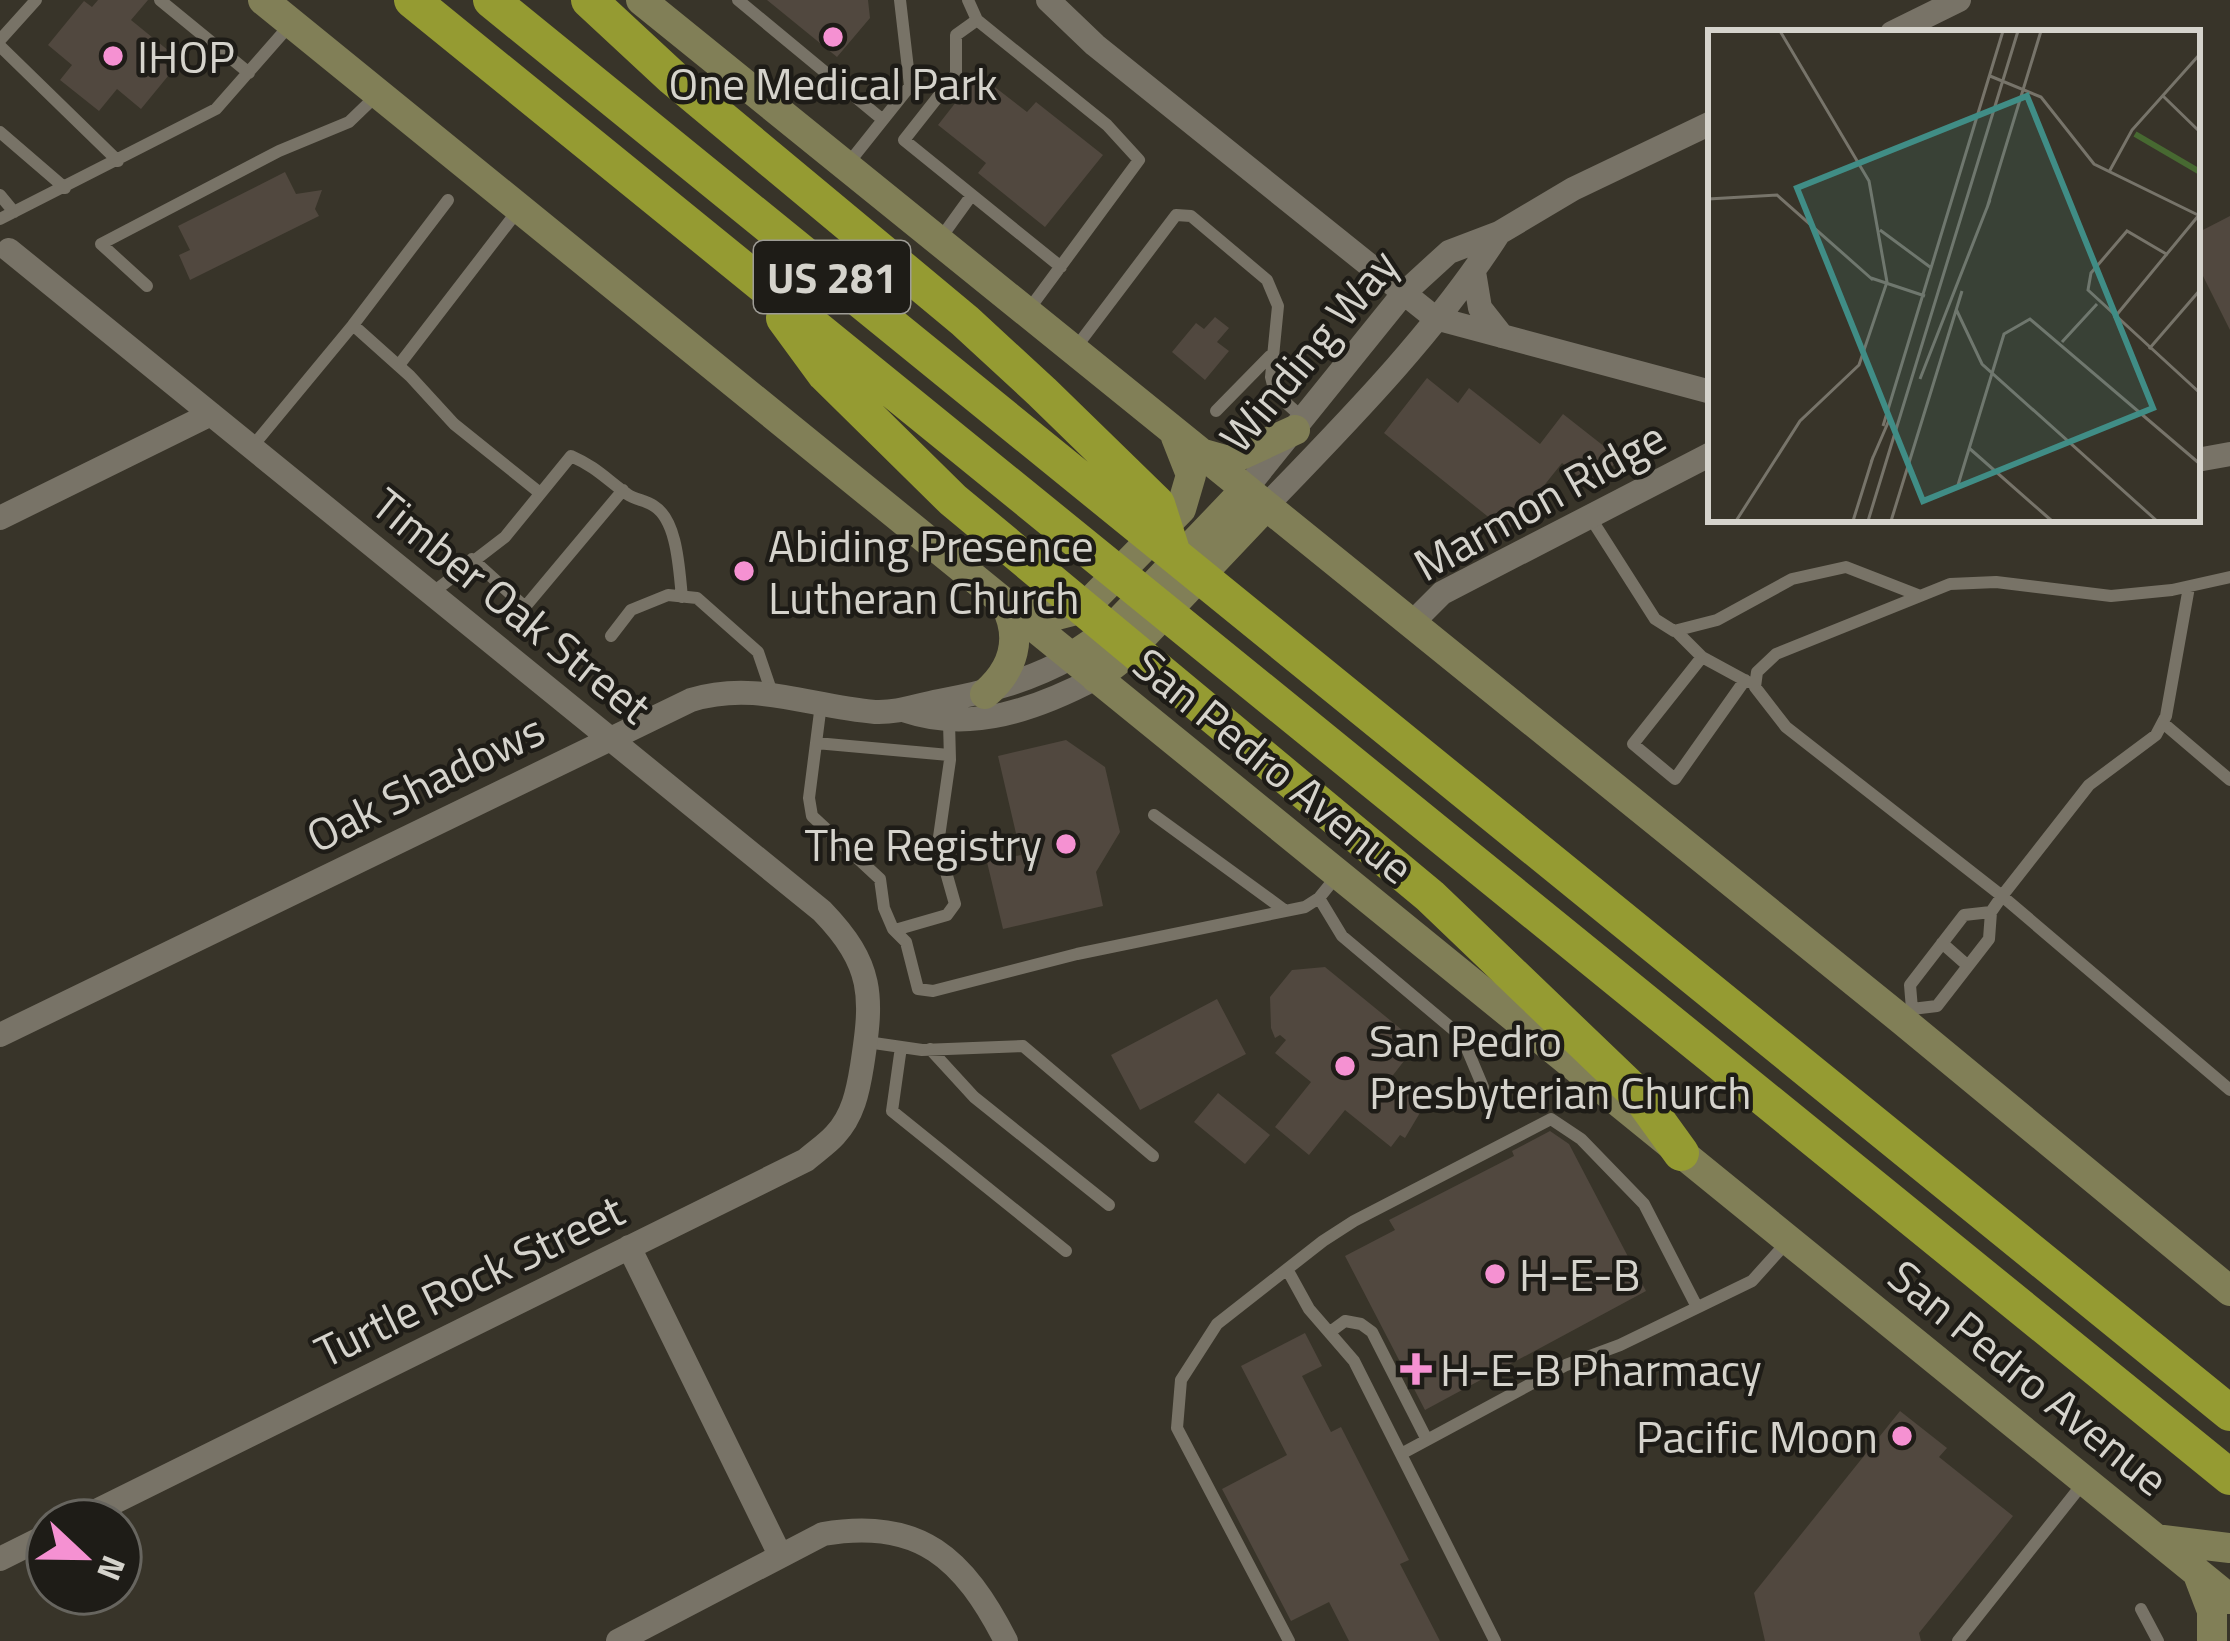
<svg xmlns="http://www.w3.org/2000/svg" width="2230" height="1641" font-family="'Titillium Web',sans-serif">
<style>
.building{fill:#51483f}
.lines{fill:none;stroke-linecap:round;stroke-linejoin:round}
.lane{stroke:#787367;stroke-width:12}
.street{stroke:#787367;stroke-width:24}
.secondary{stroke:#817f57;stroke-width:30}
.highway{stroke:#959b32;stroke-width:36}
.poi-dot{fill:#f591d2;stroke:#1e1c17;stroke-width:4.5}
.labels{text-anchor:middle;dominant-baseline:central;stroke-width:9;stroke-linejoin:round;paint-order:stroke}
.shield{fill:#1e1c17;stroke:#9e9c96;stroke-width:3}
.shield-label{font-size:42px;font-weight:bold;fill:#d5d3cc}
.poi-label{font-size:45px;fill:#d5d3cc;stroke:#1e1c17;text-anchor:start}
.street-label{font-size:45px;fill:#d5d3cc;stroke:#1e1c17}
.inset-river{fill:none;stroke:#476931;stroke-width:6}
.inset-road{fill:none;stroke:#77746a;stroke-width:3}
.view{fill:#408d86;fill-opacity:0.15;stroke:#408d86;stroke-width:6}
.inset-edge{fill:none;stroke:#d5d3cc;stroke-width:6}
</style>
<rect width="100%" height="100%" fill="#383429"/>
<!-- building -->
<path class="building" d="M98 0H148L131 20 169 51 162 61 173 70 141 109 117 89 99 111 60 80 72 65 48 45 84 1 92 7Z
M767 0H868L870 18 837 57Z
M978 74 1027 112 1036 102 1103 155 1045 227 978 173 986 163 938 125Z
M285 172 296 194 322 190 315 209 319 216 190 280 179 255 190 250 178 226Z
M2230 216V330L2197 264V233Z
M1215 317 1229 328 1217 342 1229 351 1205 380 1172 352 1196 323 1204 329Z
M1427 378 1458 403 1469 388 1540 444 1563 414 1619 458 1594 489 1562 463 1507 532 1384 433Z
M1066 740 1105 767 1120 832 1096 872 1103 906 1003 929 987 862 1021 855 998 756Z
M1325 967 1418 1043 1390 1079 1424 1106 1405 1138 1400 1135 1391 1147 1345 1110 1309 1155 1275 1127 1311 1082 1275 1053 1286 1040 1280 1035 1275 1038 1271 1028 1270 997 1292 970Z
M1217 999 1246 1054 1140 1110 1111 1055Z
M1218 1093 1270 1135 1245 1164 1194 1122Z
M1550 1131 1569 1144 1646 1291 1425 1410 1345 1256 1395 1230 1389 1220 1514 1156 1512 1151Z
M1305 1333 1322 1366 1302 1376 1331 1432 1341 1427 1409 1560 1400 1564 1440 1641H1349L1329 1602 1291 1621 1222 1489 1287 1455 1241 1366Z
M1900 1411 1947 1448 1939 1457 2013 1516 1919 1633 1921 1641H1765L1754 1593Z"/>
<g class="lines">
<!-- lane -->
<path class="lane" d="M160 0 249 73
M738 0 883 120
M968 0 977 20 1107 125 1139 160 1027 312
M977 20 956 35V74L904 140 1061 267
M0 40 36 0
M0 46 118 161
M0 132 65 188
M847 165 910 86 900 0
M0 195 14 212
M0 219 216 109 289 26
M940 239 971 196
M147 286 101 244 279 151 349 122 377 95
M353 325 448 200
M1074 350 1176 215 1191 216 1267 280 1278 306 1271 377 1275 393 1304 419
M399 365 519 209
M1216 411 1270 356
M252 447 353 325 410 376 454 424 540 493
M1590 517 1655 619 1674 631 1717 620 1792 579 1846 567 1918 595
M472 559 525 607 623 490
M2230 577 2172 590 2111 596 1996 582 1950 584 1776 654 1757 672 1755 687 1786 727 2002 896 2230 1090
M432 593 505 537 571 456C596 467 606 479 627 494 635 500 646 500 654 506 678 521 679 571 682 597
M1676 631 1702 657 1748 682
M611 636 631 610 668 595 697 598 758 652 772 693
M1702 657 1633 744 1675 779 1745 680
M821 704 809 798 812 816 880 879 884 908 893 929 906 942 918 989 933 991 1077 954 1305 907 1319 898 1336 877
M2163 723 2230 780
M816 743 949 755
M1154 815 1283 909
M1319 898 1342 936 1462 1037 1483 1087
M895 930 947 915 955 904 938 844 950 760 949 722
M1942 943 1968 966
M1912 1009 1910 985 1964 915 1991 912
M1902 1020 1912 1009 1937 1006 1989 939 1991 912 2002 896 2089 785 2156 735 2166 716 2189 587
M867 1042 922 1050 1023 1046 1153 1156
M901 1047 892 1111 1066 1251
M930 1049 974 1097 1109 1205
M1287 1269 1309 1309 1354 1361 1495 1641
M1330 1332 1345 1321 1361 1324 1372 1332 1427 1440
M1401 1454 1566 1365 1620 1345 1752 1281 1788 1241
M2141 1609 2158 1641
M1289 1641 1177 1428 1181 1380 1217 1324 1323 1241 1354 1221 1551 1119 1581 1139 1644 1204 1697 1307
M1958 1641 2084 1482"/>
<!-- street -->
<path class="street" d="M1048 0 1095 45 1435 318 1711 392
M1892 33 1959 0
M9 250 822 911C874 965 873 996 862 1066 858 1091 853 1116 835 1135 827 1144 815 1152 806 1160L76 1521
M1474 272 1480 308 1502 336
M2197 460 2230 454
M1245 490 1403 294 1449 252 1499 233 1573 189 1711 123
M1265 507C1348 421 1435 333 1499 233
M0 518 211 414
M1410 625 1442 593 1711 454
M906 711C971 733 1037 709 1096 678
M0 1035 691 700C756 680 810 707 875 712 899 713 917 705 939 701 987 692 1029 681 1072 657
M629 1247 780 1555
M0 1559 48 1535
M618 1641 823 1534C920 1517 964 1559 1006 1641"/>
<!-- secondary -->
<path class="secondary" d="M263 0 2230 1599
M641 0 1902 1020 2230 1291
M1200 453 1228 461 1295 430
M1014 611 1053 616 1084 608 1181 509 1191 475 1176 437
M1072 657 1109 632 1245 490
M1096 678 1123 657 1265 507
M985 694C1014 669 1023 638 1005 604
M2163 1540 2230 1548
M2199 1577 2212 1611V1641"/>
<!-- highway -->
<path class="highway" d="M412 0 2230 1477
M491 0 2230 1413
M589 0 673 78 965 321 1042 392 1157 504 1173 554
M784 318 825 374 953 500 1430 896 1642 1099 1681 1153"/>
</g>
<!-- markers -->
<g class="poi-dot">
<circle cx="833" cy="37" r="12"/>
<circle cx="113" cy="56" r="12"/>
<circle cx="744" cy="571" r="12"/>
<circle cx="1066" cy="844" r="12"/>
<circle cx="1345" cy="1066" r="12"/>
<circle cx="1495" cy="1274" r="12"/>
<path d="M1410 1351h12v12h12v12h-12v12h-12v-12h-12v-12h12z"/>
<circle cx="1902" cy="1436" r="12"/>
</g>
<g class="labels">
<!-- shield labels -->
<rect class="shield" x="754" y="241" width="156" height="72" rx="9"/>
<g class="shield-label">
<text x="832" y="277">US 281</text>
</g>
<!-- poi labels -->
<g class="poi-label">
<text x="137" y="56">IHOP</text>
<text x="833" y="83" text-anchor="middle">One Medical Park</text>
<text x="768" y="545">Abiding Presence<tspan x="768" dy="52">Lutheran Church</tspan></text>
<text x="1042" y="844" text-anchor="end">The Registry</text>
<text x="1369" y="1040">San Pedro<tspan x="1369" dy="52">Presbyterian Church</tspan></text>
<text x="1519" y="1274">H-E-B</text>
<text x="1440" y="1369">H-E-B Pharmacy</text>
<text x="1878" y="1436" text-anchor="end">Pacific Moon</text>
</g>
<!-- street labels -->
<g class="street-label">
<text transform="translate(1308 350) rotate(-50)">Winding Way</text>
<text transform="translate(1539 500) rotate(-29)">Marmon Ridge</text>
<text transform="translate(512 605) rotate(39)">Timber Oak Street</text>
<text transform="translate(1274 765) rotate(39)">San Pedro Avenue</text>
<text transform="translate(425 782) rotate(-26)">Oak Shadows</text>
<text transform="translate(469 1280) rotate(-26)">Turtle Rock Street</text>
<text transform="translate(2029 1377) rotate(39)">San Pedro Avenue</text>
</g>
</g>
<!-- overview -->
<g transform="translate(1708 30)">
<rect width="492" height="492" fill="#383429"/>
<path class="inset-river" d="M427 104 492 142"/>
<path class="inset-road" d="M282 46 333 67 386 134 492 186M455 66 492 102M401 142 424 100 492 24M0 169 69 165 165 250M279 178 333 1M172 200 222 237M460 225 419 201 383 243 380 260 492 363M163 248 217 266M248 279 274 334 449 491M406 288 491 185M354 312 389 274M441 319 492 260M212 349 282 170M175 396 295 1M261 418 344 491M163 432 182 388M250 455 296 304 322 289 492 434M28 491 92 391 151 335 179 252 161 151 72 1M145 491 165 427M160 491 310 1M183 491 254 261"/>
<path class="view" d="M319 66 445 378 215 471 89 158Z"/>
<rect width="492" height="492" class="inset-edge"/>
</g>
<!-- north arrow -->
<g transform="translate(84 1557) rotate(112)"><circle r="57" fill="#1e1c17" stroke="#67655f" stroke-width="3"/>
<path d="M0-9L21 45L0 30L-21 45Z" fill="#f591d2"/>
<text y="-18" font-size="33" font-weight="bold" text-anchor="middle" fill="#d5d3cc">N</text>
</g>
</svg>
